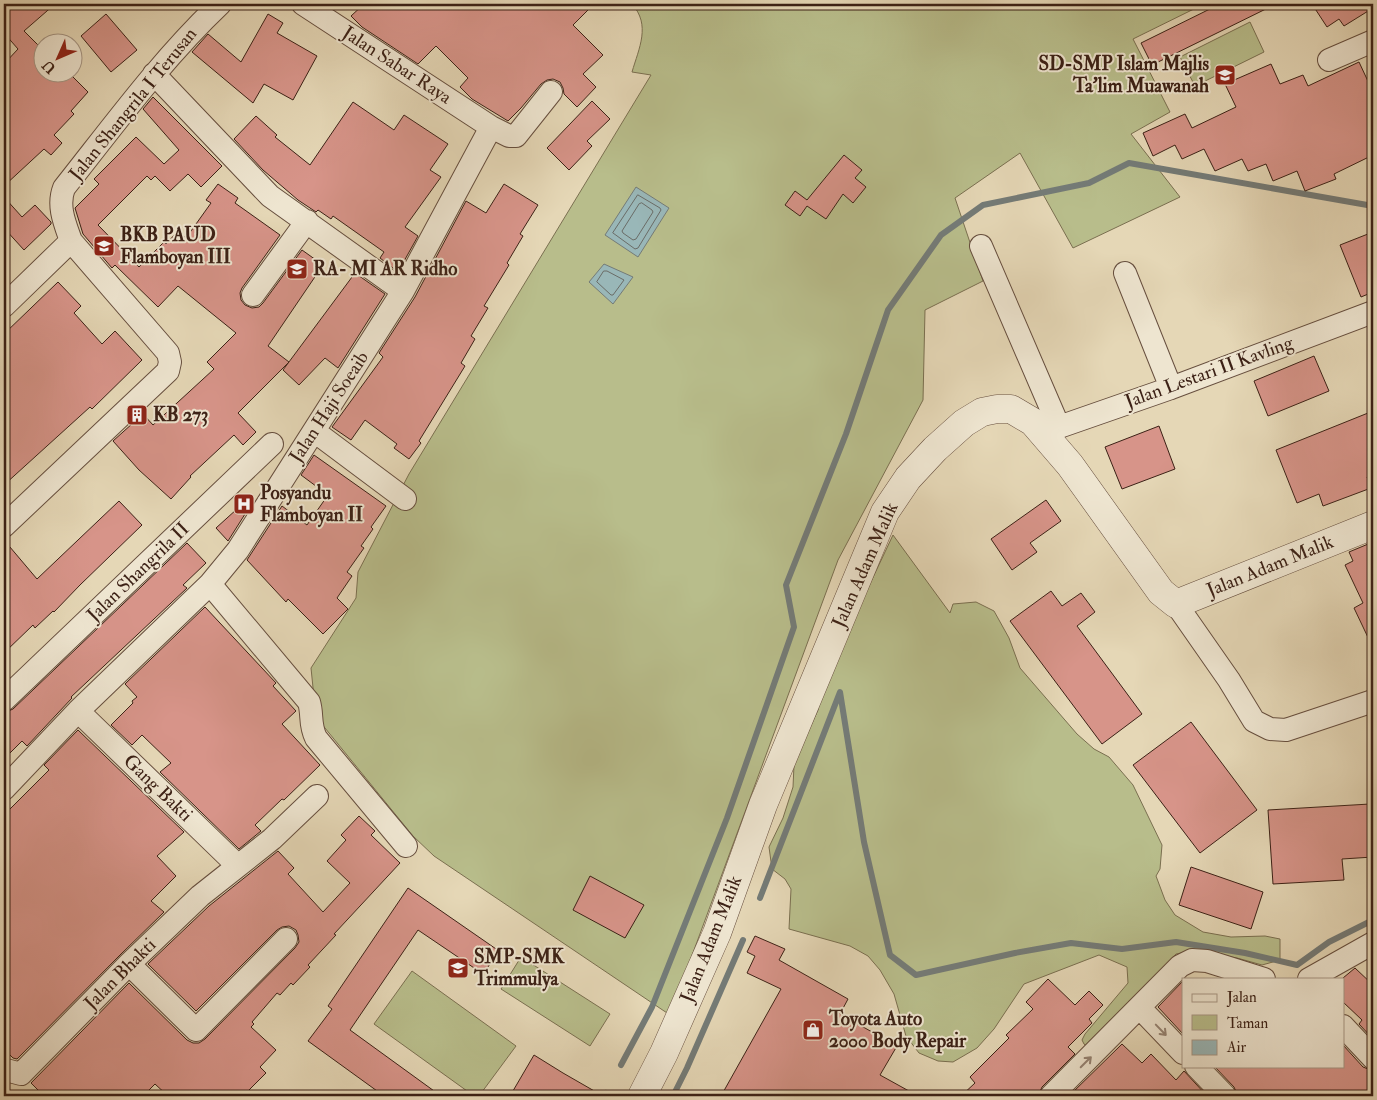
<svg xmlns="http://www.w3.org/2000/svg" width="1377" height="1100" font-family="'IM FELL Double Pica',serif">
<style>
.green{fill:#b8bd8b;stroke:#7a6f50}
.water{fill:#99b7b8;stroke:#747b77}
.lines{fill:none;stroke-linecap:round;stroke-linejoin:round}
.shore{stroke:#6a6c67;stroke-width:1}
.stream{stroke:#747b77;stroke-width:6}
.building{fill:#d79489;stroke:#3c2116}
.minor-casing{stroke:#664e3e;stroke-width:24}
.tertiary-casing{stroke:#664e3e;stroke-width:29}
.minor{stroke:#eee5d0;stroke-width:22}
.tertiary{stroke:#eee5d0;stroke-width:28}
.oneway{stroke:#958373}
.labels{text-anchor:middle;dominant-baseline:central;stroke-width:4;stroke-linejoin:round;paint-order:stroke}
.poi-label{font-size:19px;font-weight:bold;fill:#3c2116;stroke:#eee5d0;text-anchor:start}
.street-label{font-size:19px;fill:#3c2116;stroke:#eee5d0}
</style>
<rect width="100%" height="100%" fill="#e5d7b6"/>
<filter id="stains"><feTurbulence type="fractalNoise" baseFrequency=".004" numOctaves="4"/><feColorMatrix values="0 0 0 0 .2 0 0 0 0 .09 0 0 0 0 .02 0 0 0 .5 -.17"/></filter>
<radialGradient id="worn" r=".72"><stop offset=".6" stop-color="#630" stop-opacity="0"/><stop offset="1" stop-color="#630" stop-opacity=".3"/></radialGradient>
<!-- green -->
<path class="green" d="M632 4H1204L1133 39 1170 112 1131 134 1180 197 1073 248 1020 153 955 198 983 281 925 310 923 400 838 560 670 1015 434 856 413 836 316 717 311 668 356 598 358 572 409 474 651 75 632 72C639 48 651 25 632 4Z
M1250 22 1264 52 1195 86 1180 57Z
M893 535 950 613 953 604 976 602 994 611 1009 638 1020 668 1077 734 1094 749 1109 757 1133 785 1162 845 1160 869 1156 876 1165 900 1175 915 1203 932 1231 937 1265 936 1280 939V960L1262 965 1237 958 1193 951 1176 954 1089 1048 1084 1044 1082 1040 1085 1034 1128 983 1127 967 1099 955 1024 984 994 1029 977 1048 953 1062 938 1061 919 1053 906 1036 894 994 880 970 868 956 850 946 789 929 791 889 785 879 772 869 769 847 783 818 793 787 794 765 797 747 807 734 818 710 821 691 828 673Z
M521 957 610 1014 590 1046 501 989Z
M412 971 516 1046 479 1096H474L374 1024Z"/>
<!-- water -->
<path class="water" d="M636 187 669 208 638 257 605 235Z
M604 264 633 277 613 304 589 282Z"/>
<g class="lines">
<!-- shore -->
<path class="shore" d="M638 195 660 208 661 210 638 248 635 249 613 233Z
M642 203 652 210 653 212 636 239 633 240 623 233 622 231 639 204Z
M604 271H607L624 280 613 295H611L597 282Z"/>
<!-- stream -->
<path class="stream" d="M760 898 840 692 864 842 890 955 916 975 1015 953 1071 943 1122 949 1176 942 1245 953 1297 965 1329 942 1373 920
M621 1065 652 1007 727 818 794 627 786 585 846 434 888 310 941 235 983 205 1089 183 1129 163 1373 206
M604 1096 606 1093
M673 1096 687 1068 743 940"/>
</g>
<!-- building -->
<path class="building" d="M4 4H55L24 31 42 49V72H68L88 92 71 111 74 114 54 135 62 143 51 155 44 149 4 186V64L18 49 4 33Z
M364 4H594L573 25 603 55 583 74 596 87 577 107 564 94 563 88 560 82 553 79 547 80 541 84 521 108 508 121 472 99 460 87 468 78 436 46 418 64 362 27 351 16Z
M1220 4H1276L1152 65 1141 43Z
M1312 4H1373V8L1344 26 1339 19 1327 27Z
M106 14 137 50 111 72 81 36Z
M268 14 283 23 277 33 317 56 293 100 264 84 253 103 192 52 208 34 241 62Z
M1359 62 1373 92V155L1334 174 1336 179 1305 191 1297 171 1273 181 1266 164 1248 171 1242 159 1215 171 1204 149 1182 159 1175 145 1153 156 1143 133 1185 114 1192 128 1236 107 1225 84 1271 64 1280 84 1303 75 1308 86Z
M153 97 222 166 201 187 188 174 170 191 155 176 151 180 147 176 98 225 139 267 164 242 166 244 178 231 186 238 211 203 206 200 218 184 238 198 235 203 280 235 242 288 240 293 241 300 245 305 252 308 259 307 263 303 302 250 323 265 268 346 289 362 238 413 256 432 243 445 234 435 190 476 191 477 171 499 139 470 113 441 143 414 153 425 214 369 207 362 236 333 178 286 158 307 115 265 112 268 83 234 75 208 99 184 94 179 136 137 164 164 179 150 143 109Z
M592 101 610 119 587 141 592 146 569 170 547 148Z
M353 102 394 130 404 115 448 144 430 170 441 177 405 227 418 236 398 272 380 258 384 252 333 216 331 219 318 210 316 212 298 200 263 170 234 139 256 116 277 135 275 137 310 165Z
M844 155 862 170 855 178 866 187 853 203 843 194 826 219 807 206 800 216 785 205 795 191 807 200Z
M504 184 538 205 520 234 523 236 507 263 509 265 484 306 488 308 471 336 475 339 461 363 465 366 419 441 421 443 409 459 394 448 397 444 365 420 351 440 332 427 383 357 379 353 415 297 466 201 486 213Z
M4 197 22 217 35 205 51 222V224L24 250 4 228Z
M1373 232V292L1361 297 1340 245Z
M355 273 385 294 338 368 325 358 299 385 283 370Z
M58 282 81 306 74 313 102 344 115 331 142 360 92 409 90 407 4 485V334Z
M1314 356 1329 391 1268 416 1254 381Z
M1373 411V474L1367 477 1371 488 1323 506 1319 494 1297 503 1276 450Z
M1159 426 1175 469 1122 489 1105 447Z
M314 455 386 506 371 527 373 529 361 546 364 548 347 572 352 576 337 598 348 609 323 634 288 599 286 602 247 560 282 506 307 525 328 495 301 475Z
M248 499 252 503 228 541 216 528Z
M1046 500 1061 521 1030 543 1037 552 1012 570 991 539Z
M119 501 142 525 80 585 54 612 53 611 35 628 33 625 4 653V540L37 579Z
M1373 542V648L1354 608 1363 603 1345 565 1353 561 1349 552Z
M187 543 206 563 183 585 187 588 71 697 72 698 27 746 22 741 4 759V713L13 709Z
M1051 591 1062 606 1081 593 1095 612 1077 626 1142 714 1102 744 1010 621Z
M205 607 276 683 273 686 296 711 282 724 320 765 284 800 282 799 255 825 261 831 239 849 160 772 171 763 142 735 132 745 111 725 133 703 132 701 137 697 125 684Z
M1191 722 1257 810 1200 853 1133 765Z
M78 730 184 832 157 856 176 876 151 901 164 912 120 955 17 1059 13 1058 4 1049V815L49 770 44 765Z
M1370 804 1373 857 1342 859 1344 880 1273 884 1268 810Z
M359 816 375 831 371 835 400 863 334 934 336 935 308 965 310 967 293 985 291 983 280 995 277 993 252 1022 254 1024 251 1027 276 1050 260 1067 266 1073 243 1096H168L155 1084 143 1096H44L31 1083 129 983 187 1040 193 1043H199L205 1039 295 948 299 942 298 935 296 930 289 926 282 927 277 930 196 1011 148 964 209 906 278 851 294 868 288 874 323 912 350 883 327 861 346 840 341 835Z
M1191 867 1263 892 1251 929 1179 905Z
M590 876 644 905 625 938 573 910Z
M408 888 499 951 483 974 418 930 350 1030 441 1096H384L308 1041 332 1009 328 1006Z
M755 936 785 949 779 960 848 999 840 1014 897 1046 880 1075 918 1096H721L781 989 747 973 755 956 747 952Z
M1355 968 1373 985V1039L1359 1024 1362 1020 1343 1002V978Z
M1048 979 1075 1005 1089 991 1103 1005 1089 1019 1092 1023 1068 1047 1075 1054 1042 1087 1038 1096H961L975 1083 970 1077 1009 1038 1006 1035 1033 1009 1026 1002Z
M1183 981V1034L1158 1007Z
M1122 1044 1142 1063 1151 1054 1176 1080 1184 1071 1207 1096H1069Z
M1343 1045 1363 1067 1373 1071V1096H1238L1234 1087 1214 1066H1343Z
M534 1055 563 1073 603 1096H510Z"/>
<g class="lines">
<!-- minor casing -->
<g class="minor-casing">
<path id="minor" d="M303 4 491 127 509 136H516L551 92
M1329 60 1373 41
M154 74 270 196 403 291
M981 246 1059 427
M1125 273 1171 388
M253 295 307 221
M4 306 71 241
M314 431 405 499
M1048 438 1059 427 1171 388 1373 312
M4 526 168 371 170 362 168 353 71 241C65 224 57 206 64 188 114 125 162 59 220 4
M210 584 309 702C313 715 309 724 316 738L406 846
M1176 604 1229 680 1254 721 1270 729 1286 730 1373 701
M4 700 272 444
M78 711 237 865
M4 789 78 711 210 584 238 550 403 291 491 127
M129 964 196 1030 286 939
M1309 979 1373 943
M1140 1008 1183 1053
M1343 1026 1373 1058
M1196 1066 1225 1096
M4 1072 6 1070 21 1074 129 964 200 896 272 839 317 796
M1051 1096 1180 966 1192 960 1207 961 1264 979"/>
</g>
<!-- tertiary casing -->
<g class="tertiary-casing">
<path id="tertiary" d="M642 1096 664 1053 717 933 763 805 885 512 908 478 935 449 964 423 982 412 997 409H1011L1033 422 1070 465 1161 592 1176 604 1373 525"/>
</g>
<!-- minor -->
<use href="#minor" class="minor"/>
<!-- tertiary -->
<use href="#tertiary" class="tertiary"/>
</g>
<!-- one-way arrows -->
<defs><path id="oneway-shaft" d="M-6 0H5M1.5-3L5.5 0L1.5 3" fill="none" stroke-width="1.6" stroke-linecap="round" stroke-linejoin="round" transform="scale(1.25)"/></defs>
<g class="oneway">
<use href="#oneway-shaft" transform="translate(1161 1030) rotate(46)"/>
<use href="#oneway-shaft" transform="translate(1086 1062) rotate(-45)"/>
</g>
<!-- icons -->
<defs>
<g id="school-square" transform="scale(1.125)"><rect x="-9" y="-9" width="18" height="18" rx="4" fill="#8f2418" stroke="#eee5d0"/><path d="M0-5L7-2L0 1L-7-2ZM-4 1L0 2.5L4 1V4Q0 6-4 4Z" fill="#fff"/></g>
<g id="building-square" transform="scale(1.125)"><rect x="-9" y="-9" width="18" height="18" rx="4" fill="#8f2418" stroke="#eee5d0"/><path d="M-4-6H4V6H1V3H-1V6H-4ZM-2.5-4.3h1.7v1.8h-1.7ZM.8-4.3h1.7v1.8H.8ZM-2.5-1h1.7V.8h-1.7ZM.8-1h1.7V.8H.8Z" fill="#fff"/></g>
<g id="hospital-square" transform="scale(1.125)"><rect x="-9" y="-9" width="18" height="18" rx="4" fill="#8f2418" stroke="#eee5d0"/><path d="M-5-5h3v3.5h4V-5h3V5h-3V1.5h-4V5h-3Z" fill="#fff"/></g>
<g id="shop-square" transform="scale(1.125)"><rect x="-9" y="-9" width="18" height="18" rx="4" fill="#8f2418" stroke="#eee5d0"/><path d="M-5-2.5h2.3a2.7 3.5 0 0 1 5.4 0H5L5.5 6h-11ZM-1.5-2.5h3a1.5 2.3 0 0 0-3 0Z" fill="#fff"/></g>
</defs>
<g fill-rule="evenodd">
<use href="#school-square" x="1225" y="75"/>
<use href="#school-square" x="104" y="246"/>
<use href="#school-square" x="297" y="269"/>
<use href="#building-square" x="137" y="415"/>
<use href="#hospital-square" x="244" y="504"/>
<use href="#school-square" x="458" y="968"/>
<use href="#shop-square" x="813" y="1030"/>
</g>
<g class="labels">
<!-- poi labels -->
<g class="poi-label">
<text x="1209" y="64" text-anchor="end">SD-SMP Islam Majlis<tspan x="1209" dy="22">Ta'lim Muawanah</tspan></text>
<text x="120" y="235">BKB PAUD<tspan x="120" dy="22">Flamboyan III</tspan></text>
<text x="313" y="269">RA- MI AR Ridho</text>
<text x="153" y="415">KB 273</text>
<text x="260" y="493">Posyandu<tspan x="260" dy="22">Flamboyan II</tspan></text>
<text x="474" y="957">SMP-SMK<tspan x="474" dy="22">Trimmulya</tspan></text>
<text x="829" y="1019">Toyota Auto<tspan x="829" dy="22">2000 Body Repair</tspan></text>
</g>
<!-- street labels -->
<g class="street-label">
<text transform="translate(397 65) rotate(33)">Jalan Sabar Raya</text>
<text transform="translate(133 104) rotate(-51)">Jalan Shangrila I Terusan</text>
<text transform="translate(1209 372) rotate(-20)">Jalan Lestari II Kavling</text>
<text transform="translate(329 407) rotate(-57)">Jalan Haji Soeaib</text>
<text transform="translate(865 565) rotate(-66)">Jalan Adam Malik</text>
<text transform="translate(1270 566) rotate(-22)">Jalan Adam Malik</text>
<text transform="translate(138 572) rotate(-44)">Jalan Shangrila II</text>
<text transform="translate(158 788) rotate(44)">Gang Bakti</text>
<text transform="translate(711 939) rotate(-68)">Jalan Adam Malik</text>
<text transform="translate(120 974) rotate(-45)">Jalan Bhakti</text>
</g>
</g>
<!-- margin -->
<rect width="1377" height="1100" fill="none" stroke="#e5d7b6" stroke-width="20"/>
<rect x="5" y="5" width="1367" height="1090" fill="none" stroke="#3c2116" stroke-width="2.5"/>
<rect x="10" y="10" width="1357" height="1080" fill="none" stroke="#3c2116"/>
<!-- legend -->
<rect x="1182" y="978" width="162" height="90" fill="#eee5d0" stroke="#a79786"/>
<rect x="1192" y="994" width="25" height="8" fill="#eee5d0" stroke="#a79786"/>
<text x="1227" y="1002" font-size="15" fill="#3c2116">Jalan</text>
<rect x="1192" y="1015" width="25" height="15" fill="#b8bd8b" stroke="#a79786"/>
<text x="1227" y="1028" font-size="15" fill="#3c2116">Taman</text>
<rect x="1192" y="1040" width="25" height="15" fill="#99b7b8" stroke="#a79786"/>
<text x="1227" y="1052" font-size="15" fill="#3c2116">Air</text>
<!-- north arrow -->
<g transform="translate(58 58) rotate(225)"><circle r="24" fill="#eee5d0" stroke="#a79786"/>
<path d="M0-4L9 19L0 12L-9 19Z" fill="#8f2418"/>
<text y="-8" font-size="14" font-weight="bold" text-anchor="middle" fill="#3c2116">U</text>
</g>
<rect width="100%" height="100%" filter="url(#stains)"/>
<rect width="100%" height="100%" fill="url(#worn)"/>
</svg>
